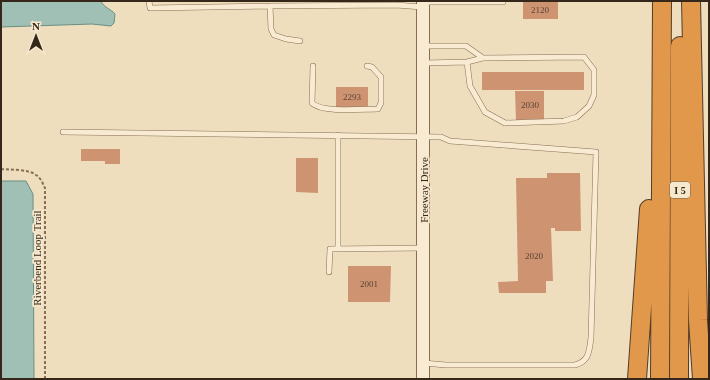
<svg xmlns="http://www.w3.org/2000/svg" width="710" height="380" font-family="Georgia,serif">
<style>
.water{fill:#a1c0b5;stroke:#698e83}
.building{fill:#ce9472}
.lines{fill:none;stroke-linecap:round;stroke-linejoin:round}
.service-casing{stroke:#876e56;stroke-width:6}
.tertiary-casing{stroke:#876e56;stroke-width:14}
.motorway-casing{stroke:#543c2b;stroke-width:20}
.path{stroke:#876e56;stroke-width:2;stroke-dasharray:3 2;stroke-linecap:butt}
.service{stroke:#f9ebd1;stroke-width:5}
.tertiary{stroke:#f9ebd1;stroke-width:12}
.motorway{stroke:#e1984b;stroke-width:18}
.labels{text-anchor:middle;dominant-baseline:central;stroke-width:3.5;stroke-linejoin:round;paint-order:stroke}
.number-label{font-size:9px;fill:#5c4231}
.shield{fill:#f6e8cd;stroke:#706150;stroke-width:1}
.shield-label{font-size:10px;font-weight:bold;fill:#36271b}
.street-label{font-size:11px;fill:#36271b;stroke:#f6e8cd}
</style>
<rect width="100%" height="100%" fill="#efdebe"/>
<!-- water -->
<path class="water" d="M1 1H101C103 7 111 9 115 14L114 23 111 26 92 24 1 27Z
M1 181H26L33 194 34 379H1Z"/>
<!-- building -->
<path class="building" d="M523 1H558V19H523Z
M482 72H584V90H482Z
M336 87H368V107H336Z
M515 91H544V119L516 120Z
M81 149H120V164H105V161H81Z
M296 158H318V193L296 192Z
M547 173H580L581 231H555V228H551L553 281H546V293H499L498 282 518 281 516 178H547Z
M348 266H391L390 302H348Z"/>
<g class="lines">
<!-- service casing -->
<g class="service-casing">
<path id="service" d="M149 1 150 8 270 6 396 5 422 7
M423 2H503
M270 6 271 29 274 35 286 39 300 41
M424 46H466L483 58
M424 63 467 62 483 58 584 57 594 70V95L589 106 577 117 564 121 505 123 485 112 470 86 467 62
M313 66 312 103C322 113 363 109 378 109L381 103V77L372 67 367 66
M63 132 441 137 450 141 596 152 591 338C589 350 590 361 575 365H446L423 363
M338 135V249
M329 272 330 249 423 248"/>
</g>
<!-- tertiary casing -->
<g class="tertiary-casing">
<path id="tertiary" d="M423 379V1"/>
</g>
<!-- motorway casing -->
<g class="motorway-casing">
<path id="motorway" d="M691 1 698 320 702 379
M637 379 649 209
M660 379 662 1
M679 379 680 46"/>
</g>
<!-- path -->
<path class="path" d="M1 169C10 170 29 169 36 175 41 178 43 184 45 188V379"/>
<!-- service -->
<use href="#service" class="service"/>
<!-- tertiary -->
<use href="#tertiary" class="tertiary"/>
<!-- motorway -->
<use href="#motorway" class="motorway"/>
</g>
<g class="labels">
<!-- number labels -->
<g class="number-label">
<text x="540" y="10">2120</text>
<text x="352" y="97">2293</text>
<text x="530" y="105">2030</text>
<text x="534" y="256">2020</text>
<text x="369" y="284">2001</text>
</g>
<!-- shield labels -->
<rect class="shield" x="670" y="182" width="20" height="16" rx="3"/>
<g class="shield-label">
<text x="680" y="190">I 5</text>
</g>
<!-- street labels -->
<g class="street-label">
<text transform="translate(424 190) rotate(-90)">Freeway Drive</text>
<text transform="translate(37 258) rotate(-90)">Riverbend Loop Trail</text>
</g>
</g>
<!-- border -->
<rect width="710" height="380" fill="none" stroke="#36271b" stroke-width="4"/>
<!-- north arrow -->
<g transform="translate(36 36)" stroke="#f6e8cd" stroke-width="3" paint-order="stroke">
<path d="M0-3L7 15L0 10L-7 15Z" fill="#36271b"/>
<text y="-6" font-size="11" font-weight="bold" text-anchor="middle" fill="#36271b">N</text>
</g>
</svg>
